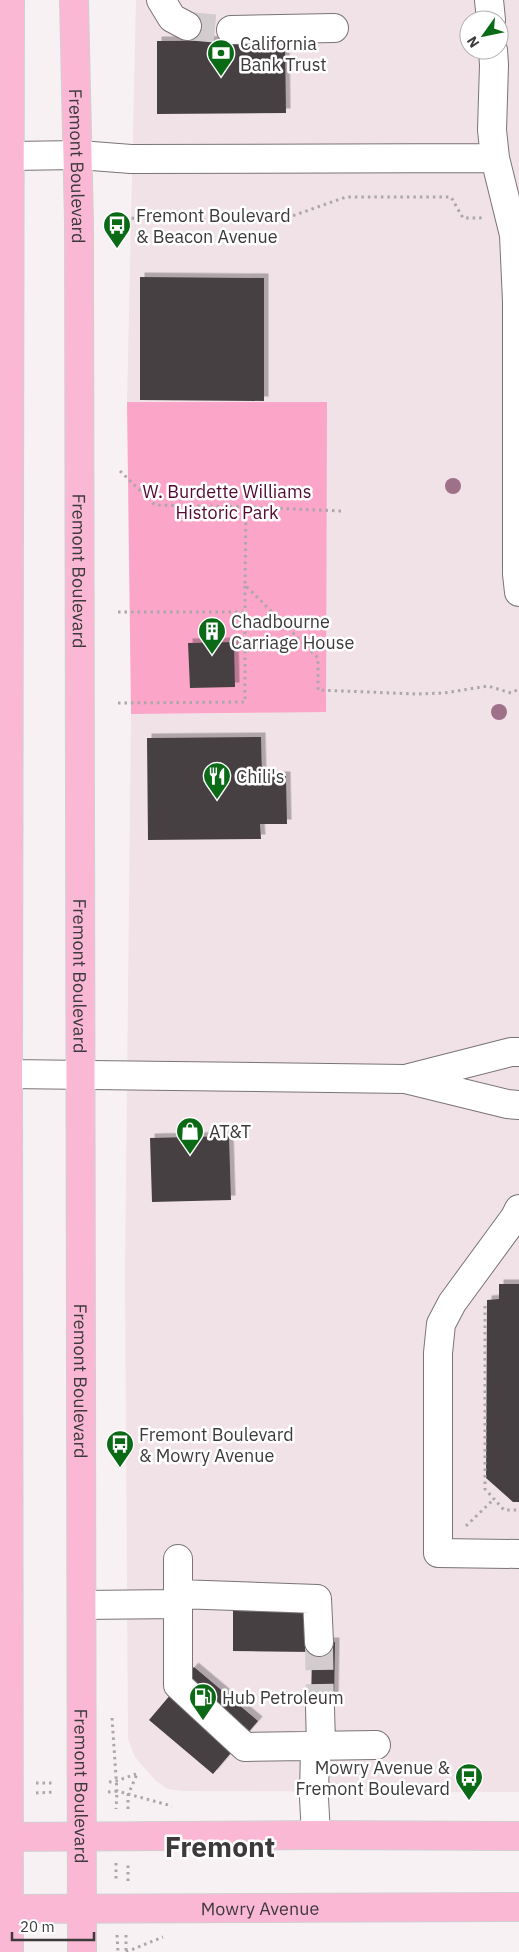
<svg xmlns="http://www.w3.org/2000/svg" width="519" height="1952" font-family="'IBM Plex Sans',sans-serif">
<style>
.built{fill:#f0e2e6;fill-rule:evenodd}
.green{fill:#fba5c8}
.building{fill:#474143;filter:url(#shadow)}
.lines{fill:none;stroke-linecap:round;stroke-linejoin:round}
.minor-tunnel{stroke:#d3ccce;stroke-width:28;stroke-dasharray:28 14;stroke-linecap:butt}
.minor-casing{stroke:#7a7476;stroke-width:30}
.major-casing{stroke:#d0d0d0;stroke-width:30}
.path{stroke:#aca7a8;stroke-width:3;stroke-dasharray:2.5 4;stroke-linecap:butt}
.minor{stroke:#fff;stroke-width:28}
.major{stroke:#fbb8d5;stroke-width:28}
.tree{fill:#9e7189}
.labels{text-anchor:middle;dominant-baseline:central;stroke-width:5;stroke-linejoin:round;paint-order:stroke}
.poi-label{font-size:18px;fill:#3d3a3b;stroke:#fff;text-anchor:start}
.street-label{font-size:18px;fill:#3d3a3b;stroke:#fff}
.park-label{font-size:18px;fill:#540932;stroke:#fff}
.town-label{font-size:28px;font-weight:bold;fill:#3d3a3b;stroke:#fff}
</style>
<defs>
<filter id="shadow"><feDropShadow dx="4.5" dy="-4.5" stdDeviation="0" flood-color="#0004"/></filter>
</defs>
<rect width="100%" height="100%" fill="#f8f1f3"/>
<!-- built -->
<path class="built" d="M136 0H519V1792L183 1791 168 1789 156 1781 135 1757 128 1739 125 1276 131 714 262 713 326 402H127ZM469 20H499V50H469Z"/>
<!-- green -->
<path class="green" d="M127 402H327L326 712 131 714Z"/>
<!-- building -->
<path class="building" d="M285 40 286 113 157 114V41Z
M140 277 264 278V401L140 400Z
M234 642 235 687 190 688 188 643Z
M261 737 262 776H286L287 824H260L261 839 148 840 147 738Z
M229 1136 231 1200 152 1202 150 1138Z
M499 1284H519V1502H513L486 1478 487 1300 499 1299Z
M233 1611 312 1612 319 1642H335L334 1707 311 1706 312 1652 233 1651Z
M194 1667 258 1721 213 1774 149 1720Z"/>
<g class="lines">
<!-- minor-tunnel -->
<path class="minor-tunnel" d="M187 26 231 30
M319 1642 320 1707"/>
<!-- minor casing -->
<g class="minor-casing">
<path id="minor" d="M161 0 172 18 187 26
M489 0 491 20
M231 30 334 28
M493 50 494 65 492 130 495 158 514 235 517 301V574L519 592
M0 161 11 156 79 155 131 159 495 158
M0 1072 8 1074 405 1079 507 1104 519 1105
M409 1078 511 1052H519
M519 1209 515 1217 452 1303 441 1324 438 1353V1553L519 1554
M178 1559V1685L245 1747 376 1745
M178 1594 317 1599 319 1642
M82 1605 178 1604
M320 1707 321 1746
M315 1746 314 1798 316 1835"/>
</g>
<!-- major casing -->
<g class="major-casing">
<g id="major">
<path id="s1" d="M74 0 79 223 82 1952"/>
<path d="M0 1837 316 1835 519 1836"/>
<path id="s2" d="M0 1909 519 1907"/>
<path d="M9 1952 8 1074 10 0"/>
</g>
</g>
<!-- path -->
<path class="path" d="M125 218 278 221 346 197H451L463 218H480L482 217
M120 471 155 505 246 507
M341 511 246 507 245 585 318 658V690L416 694 444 693 488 686 511 693 519 689
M118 612H245
M118 703 245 702V586
M485 1306V1489L504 1510H519
M466 1526 494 1499
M112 1718 117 1791 172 1806
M109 1782 116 1781 136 1774
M36 1783H55
M108 1792 117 1791 116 1809
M36 1793 54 1792
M128 1809V1795L137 1774
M116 1863V1882
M128 1881V1862
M117 1935 118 1952
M126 1935V1952
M126 1952 163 1937"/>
<!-- minor -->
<use href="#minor" class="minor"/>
<!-- major -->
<use href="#major" class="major"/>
</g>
<!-- trees -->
<g class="tree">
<circle cx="453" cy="486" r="8"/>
<circle cx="499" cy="712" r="8"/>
</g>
<!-- icons -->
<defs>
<g id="bank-pin" transform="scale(1.4375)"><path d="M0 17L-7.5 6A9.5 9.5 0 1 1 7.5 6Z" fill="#0a6a15" stroke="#fff"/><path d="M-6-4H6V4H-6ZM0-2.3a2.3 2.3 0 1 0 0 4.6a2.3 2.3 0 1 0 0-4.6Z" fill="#fff"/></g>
<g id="bus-pin" transform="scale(1.4375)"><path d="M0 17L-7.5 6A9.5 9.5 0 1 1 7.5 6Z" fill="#0a6a15" stroke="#fff"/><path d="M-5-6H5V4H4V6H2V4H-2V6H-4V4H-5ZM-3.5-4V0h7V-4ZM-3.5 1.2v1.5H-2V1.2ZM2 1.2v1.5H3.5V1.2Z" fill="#fff"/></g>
<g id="building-pin" transform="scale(1.4375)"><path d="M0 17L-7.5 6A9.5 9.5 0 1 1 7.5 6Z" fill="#0a6a15" stroke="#fff"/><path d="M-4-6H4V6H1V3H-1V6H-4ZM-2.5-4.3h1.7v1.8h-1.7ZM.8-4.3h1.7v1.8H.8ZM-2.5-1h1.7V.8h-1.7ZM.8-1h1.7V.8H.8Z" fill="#fff"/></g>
<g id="restaurant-pin" transform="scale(1.4375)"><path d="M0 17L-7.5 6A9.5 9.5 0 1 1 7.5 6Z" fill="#0a6a15" stroke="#fff"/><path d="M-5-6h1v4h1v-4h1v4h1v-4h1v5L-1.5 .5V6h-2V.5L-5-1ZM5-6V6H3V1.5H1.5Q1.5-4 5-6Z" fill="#fff"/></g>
<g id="shop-pin" transform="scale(1.4375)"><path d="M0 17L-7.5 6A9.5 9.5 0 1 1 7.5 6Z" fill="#0a6a15" stroke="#fff"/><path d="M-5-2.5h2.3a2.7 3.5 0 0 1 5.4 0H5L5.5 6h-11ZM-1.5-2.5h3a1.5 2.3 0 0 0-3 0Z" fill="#fff"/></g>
<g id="fuel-pin" transform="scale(1.4375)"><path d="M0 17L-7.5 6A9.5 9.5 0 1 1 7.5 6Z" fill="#0a6a15" stroke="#fff"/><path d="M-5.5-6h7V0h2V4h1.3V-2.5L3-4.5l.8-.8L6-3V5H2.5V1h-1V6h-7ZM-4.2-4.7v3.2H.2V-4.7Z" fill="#fff"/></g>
</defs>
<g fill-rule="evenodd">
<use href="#bank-pin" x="221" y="53"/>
<use href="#bus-pin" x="117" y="225"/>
<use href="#building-pin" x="212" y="631"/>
<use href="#restaurant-pin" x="217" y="776"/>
<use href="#shop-pin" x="190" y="1131"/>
<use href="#bus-pin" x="120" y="1444"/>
<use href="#fuel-pin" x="203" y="1697"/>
<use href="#bus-pin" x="469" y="1777"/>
</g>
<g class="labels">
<!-- poi labels -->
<g class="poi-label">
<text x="240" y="43">California<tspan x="240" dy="21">Bank Trust</tspan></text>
<text x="136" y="215">Fremont Boulevard<tspan x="136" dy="21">&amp; Beacon Avenue</tspan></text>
<text x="231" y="621">Chadbourne<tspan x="231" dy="21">Carriage House</tspan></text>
<text x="236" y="776">Chili's</text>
<text x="209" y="1131">AT&amp;T</text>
<text x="139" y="1434">Fremont Boulevard<tspan x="139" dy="21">&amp; Mowry Avenue</tspan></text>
<text x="222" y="1697">Hub Petroleum</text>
<text x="450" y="1767" text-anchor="end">Mowry Avenue &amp;<tspan x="450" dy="21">Fremont Boulevard</tspan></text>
</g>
<!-- street labels -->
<g class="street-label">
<text stroke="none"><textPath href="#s1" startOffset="166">Fremont Boulevard</textPath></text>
<text stroke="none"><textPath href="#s1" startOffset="571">Fremont Boulevard</textPath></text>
<text stroke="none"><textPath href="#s1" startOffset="976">Fremont Boulevard</textPath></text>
<text stroke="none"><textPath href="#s1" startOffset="1381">Fremont Boulevard</textPath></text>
<text stroke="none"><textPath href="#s1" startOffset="1786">Fremont Boulevard</textPath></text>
<text stroke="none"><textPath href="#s2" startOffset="260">Mowry Avenue</textPath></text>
</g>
<!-- park labels -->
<g class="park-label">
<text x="227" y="491">W. Burdette Williams<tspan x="227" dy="21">Historic Park</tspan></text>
</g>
<!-- town labels -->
<g class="town-label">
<text x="220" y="1846">Fremont</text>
</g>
</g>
<!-- north arrow -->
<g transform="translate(484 35) rotate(237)"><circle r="24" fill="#ffffff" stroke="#b1b0b1"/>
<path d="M0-4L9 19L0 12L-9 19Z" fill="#0a6a15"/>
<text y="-8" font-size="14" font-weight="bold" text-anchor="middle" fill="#3d3a3b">N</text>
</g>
<!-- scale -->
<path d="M12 1932v8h82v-8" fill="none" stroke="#3d3a3b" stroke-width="2.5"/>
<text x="20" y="1932" font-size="15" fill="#3d3a3b" stroke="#ffffff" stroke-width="4" paint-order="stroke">20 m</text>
</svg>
